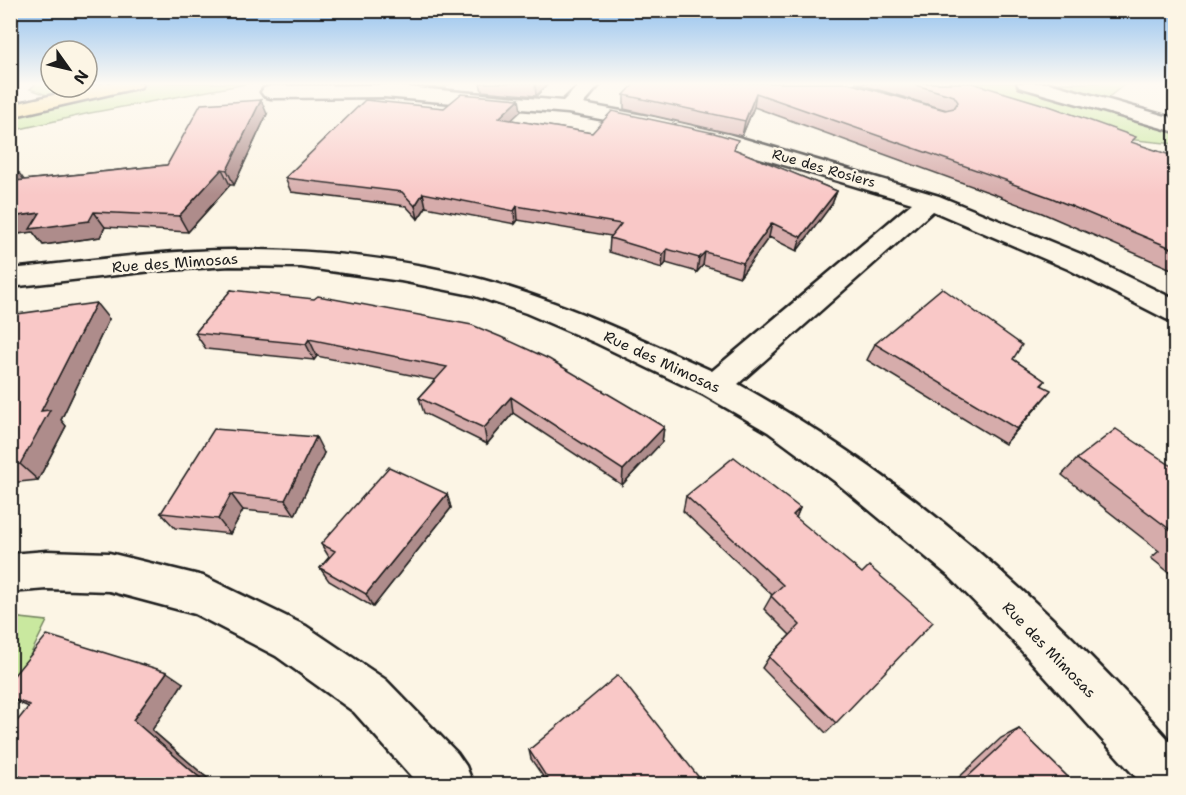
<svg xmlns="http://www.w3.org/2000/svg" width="1186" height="795" font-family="'Shantell Sans',sans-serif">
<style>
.green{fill:#c9e89f;stroke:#72825e;stroke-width:1.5}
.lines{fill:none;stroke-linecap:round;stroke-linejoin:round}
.minor-casing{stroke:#1c1c1c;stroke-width:5}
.primary-casing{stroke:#1c1c1c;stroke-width:5}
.minor{fill:#fcf5e5;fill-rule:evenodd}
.primary{fill:#fadf96;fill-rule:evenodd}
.wall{fill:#d6acab;stroke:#1c1c1c;stroke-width:1.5}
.shaded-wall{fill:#ae8c8b;stroke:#1c1c1c;stroke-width:1.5}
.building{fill:#f9c8c7;stroke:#1c1c1c;stroke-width:1.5}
.labels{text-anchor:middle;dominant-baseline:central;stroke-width:5;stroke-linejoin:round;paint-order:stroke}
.far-street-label{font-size:14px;fill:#1c1c1c;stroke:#fcf5e5}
.street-label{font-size:15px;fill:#1c1c1c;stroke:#fcf5e5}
</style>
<rect width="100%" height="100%" fill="#fcf5e5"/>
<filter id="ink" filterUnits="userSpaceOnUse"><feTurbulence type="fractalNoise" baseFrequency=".0167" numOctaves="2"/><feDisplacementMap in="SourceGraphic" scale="12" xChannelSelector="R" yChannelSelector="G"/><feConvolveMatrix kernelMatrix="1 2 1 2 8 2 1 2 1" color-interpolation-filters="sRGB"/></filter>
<g filter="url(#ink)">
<!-- green -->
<path class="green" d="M37 83H51V87H87V83H251L90 113 11 131V115L37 108 47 95 30 89Z
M287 83H452L444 87 320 89Z
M967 83H1126L1098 106 1175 129V144L1096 136Z
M11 617 47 621 11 694Z"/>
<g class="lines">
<!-- minor casing -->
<g class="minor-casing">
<path id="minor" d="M581 83H601L583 104 654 117 728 134 939 196 1088 257 1176 300V322L1166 319 1068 269 933 211 738 384C904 475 1051 606 1176 748V784H1142L1010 638 950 577 837 483 768 432 704 395 596 343 526 313 472 295 401 281 301 267 230 266 152 271 10 287V269C84 262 158 250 232 250 314 249 405 258 484 280 563 302 637 337 712 371L912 203 713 144 654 129 568 113 384 97 271 98 264 96 261 92 264 88 271 86 384 85 563 101Z
M1017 83H1049L1176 119V132L1019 87Z
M47 551 109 553 203 576 306 626 386 680 457 753 466 766 473 784H418L354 712 276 656 195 614 109 591 47 589 10 592V554Z"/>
</g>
<!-- primary casing -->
<g class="primary-casing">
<path id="primary" d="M106 83H143L141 87 10 117V105Z"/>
</g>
<!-- minor -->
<use href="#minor" class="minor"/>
<!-- primary -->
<use href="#primary" class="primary"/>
</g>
<!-- wall -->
<path class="wall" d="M480 83H549L536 96 482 91Z
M848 83 945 110H947L855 83H972L1132 143 1176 157V271L1042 213 1001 198 1002 197 754 107 742 136 624 109V95Z
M444 108 521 111 511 120 592 133 736 150 837 191 832 204 797 251 769 237 740 277 703 265 697 272 666 263 662 268 609 252 610 238 611 236 518 220 515 224 426 207 418 219 406 206 291 192 285 178Z
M267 114 234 185H230L188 232 105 227 100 237 43 245 33 232 10 235V174L24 180 167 165Z
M231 290 664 427 662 442 622 485 513 413 487 444 424 413 419 398 435 380 317 356 314 360 206 349 195 333Z
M10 315 109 319 61 420 66 426 38 480 10 483Z
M875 344 1013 359 1045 381 1042 385 1037 407 1005 444 867 360Z
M324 453 295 515 243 510 230 534 175 528 161 513Z
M1077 459 1176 469V578L1151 558 1159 551 1062 475Z
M447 494 451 508 373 607 329 581 320 568 329 557 321 544Z
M686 496 800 508 796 517 836 723 826 733 762 668 769 657 790 635 764 609 772 595 683 511Z
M10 680 183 683 152 730 214 784H35L37 782 29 707 10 699Z
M1019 729 1075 784H952L1001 738Z
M529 750 704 784H548L531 759Z"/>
<!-- shaded-wall -->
<path class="shaded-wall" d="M535 83H549L536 96Z
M756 93 754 107 742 136 745 121Z
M519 99 521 111 500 131 499 118Z
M261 100 267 114 234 185 227 170Z
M222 169 230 185 188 232 179 216Z
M19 173 30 188 14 181Z
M837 191 832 204 797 251 801 237Z
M423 193 426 207 418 219 415 206Z
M517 206 518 220 515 224 514 211Z
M94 212 105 227 100 237 43 245 33 232 10 235V217L40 213Z
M772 223 769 237 740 277 743 263Z
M667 249 666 263 662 268 663 254Z
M705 252 703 265 697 272 699 258Z
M96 303 109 319 61 420 66 426 38 480 20 464 41 411Z
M309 339 317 356 314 360 306 344Z
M1051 390 1037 407 1005 444 1017 429Z
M511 397 513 413 487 444 484 428Z
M664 427 662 442 622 485 623 470Z
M316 437 324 453 295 515 285 500Z
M231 494 243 510 230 534 218 519Z
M447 494 451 508 373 607 366 594Z
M800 508 794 523 793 515Z
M167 672 183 683 152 730 214 784H207L133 720Z"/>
<!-- building -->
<path class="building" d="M635 83H848L945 110 954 108 958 102 954 96 909 83H972L1052 107 1136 137 1131 142 1176 157V250L1052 198 1010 183 1011 182 756 93 745 121 624 95Z
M461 94 519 99 499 118 592 133 612 111 714 133 738 140 734 149 837 191 801 237 772 223 743 263 705 252 699 258 667 249 663 254 610 238 621 224 517 206 514 211 423 193 415 206 402 192 285 178 365 100 444 108Z
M261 100 227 170 222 169 179 216 94 212 89 221 30 229 40 213 10 217V174L19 173 14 181 167 165 201 104Z
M942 288 1022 345 1013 359 1045 381 1041 385 1051 390 1017 429 875 344Z
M231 290 314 299 318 296 472 325 501 337 549 359 664 427 623 470 511 397 484 428 419 398 447 367 309 339 306 344 195 333Z
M96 303 41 411 50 410 20 464 10 465V315Z
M214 429 316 437 285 500 231 494 218 519 161 513Z
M1116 429 1176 469V534L1077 459Z
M734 457 800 508 793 515 862 573 869 566 933 622 836 723 769 657 800 625 771 596 783 585 686 496Z
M389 467 447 494 366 594 320 568 335 551 321 544Z
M1176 540V548L1170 544Z
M47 635 167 672 133 720 207 784H35L37 782 10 773V730L30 705 10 698V680Z
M618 675 704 784H551L529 750Z
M1019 729 1075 784H960Z"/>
</g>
<!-- sky -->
<linearGradient id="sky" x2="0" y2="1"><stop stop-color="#92c1ef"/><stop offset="0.43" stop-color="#fefaf3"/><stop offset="1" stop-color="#fefaf3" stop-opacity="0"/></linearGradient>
<rect width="1186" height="195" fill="url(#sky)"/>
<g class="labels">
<!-- far-street labels -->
<g class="far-street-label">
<text transform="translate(824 168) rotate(16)">Rue des Rosiers</text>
</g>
<!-- street labels -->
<g class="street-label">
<text transform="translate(175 263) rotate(-4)">Rue des Mimosas</text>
<text transform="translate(662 362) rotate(25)">Rue des Mimosas</text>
<text transform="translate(1049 650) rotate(46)">Rue des Mimosas</text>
</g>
</g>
<!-- margin -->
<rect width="1186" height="795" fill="none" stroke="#fcf5e5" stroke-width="36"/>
<rect x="18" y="18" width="1150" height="759" fill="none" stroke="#1c1c1c" stroke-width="2" filter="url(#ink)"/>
<!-- north arrow -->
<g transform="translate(69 69) rotate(124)"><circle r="28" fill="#fcf5e5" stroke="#a29e95" stroke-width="1.5"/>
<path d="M0-4.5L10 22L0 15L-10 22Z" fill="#1c1c1c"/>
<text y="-9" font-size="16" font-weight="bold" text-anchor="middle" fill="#1c1c1c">N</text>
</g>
</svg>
